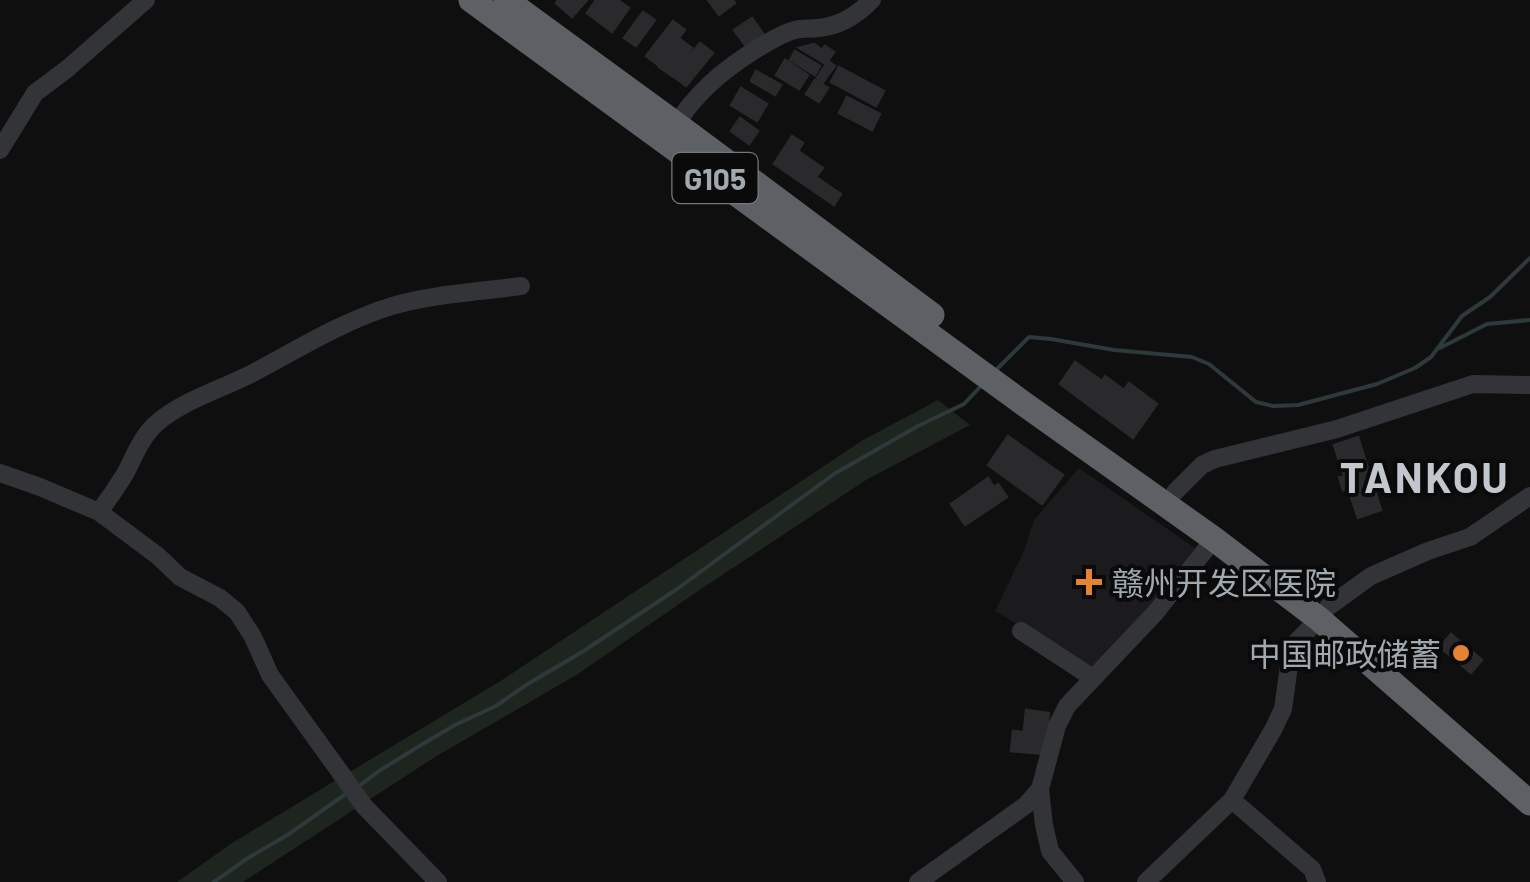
<svg xmlns="http://www.w3.org/2000/svg" width="1530" height="882" font-family="Barlow,'Noto Sans SC',sans-serif">
<style>
.built{fill:#1b1b1d}
.green{fill:#1e241e}
.lines{fill:none;stroke-linecap:round;stroke-linejoin:round}
.stream{stroke:#2e393c;stroke-width:4}
.building{fill:#2a2a2c;stroke:#292a2c;stroke-width:2.5}
.minor{stroke:#323437;stroke-width:18}
.highway{stroke:#5d6165;stroke-width:25}
.poi-dot{fill:#e38434;stroke:#0a0a0b;stroke-width:4}
.labels{text-anchor:middle;dominant-baseline:central;stroke-width:8;stroke-linejoin:round;paint-order:stroke}
.shield{fill:#0a0a0b;stroke:#74797e;stroke-width:2.5}
.shield-label{font-size:30px;font-weight:bold;fill:#a1a9b0}
.poi-label{font-size:32px;fill:#a1a9b0;stroke:#0a0a0b;text-anchor:start}
.district-label{font-size:42px;font-weight:bold;letter-spacing:2.5px;fill:#c2c7cd;stroke:#0a0a0b}
</style>
<rect width="100%" height="100%" fill="#0f0f10"/>
<!-- built -->
<path class="built" d="M1079 468 1195 548 1141 619 1094 670 995 611 1023 553 1034 520Z"/>
<!-- green -->
<path class="green" d="M938 400 970 425 866 480 698 591 578 674 435 757 243 882H177L232 843 502 680 863 440Z"/>
<g class="lines">
<!-- stream -->
<path class="stream" d="M1440 348 1487 324 1530 320
M997 369 1029 337 1051 339 1114 350 1192 357 1209 364 1256 402 1273 406 1298 405 1377 384 1415 368 1431 357 1462 316 1490 297 1530 258
M359 786 379 771 421 745 455 725 496 706 526 685 582 652 677 589 834 474 918 426 964 404 980 387
M214 882 248 858 289 834 347 793"/>
</g>
<!-- building -->
<path class="building" d="M558 0H587L572 17 556 3Z
M596 0H618L629 8 612 32 587 13Z
M708 0H733L735 3 719 15Z
M643 12 655 20 636 46 624 38Z
M752 18 767 39 756 47 751 40 745 45 734 30Z
M673 21 685 30 658 65 646 56Z
M680 39 692 48 672 76 659 67Z
M700 43 713 53 686 86 673 76Z
M814 44 822 50 825 46 834 52 826 64 799 48Z
M795 51 820 66 815 75 790 60Z
M785 60 808 75 799 89 776 75Z
M828 61 835 66 823 82 817 78Z
M839 67 884 91 876 106 831 82Z
M756 71 781 85 775 95 751 81Z
M815 80 828 88 819 102 806 94Z
M741 88 767 104 757 121 731 105Z
M847 97 880 114 872 130 839 113Z
M740 118 758 131 749 144 731 131Z
M792 136 803 143 798 151 823 168 816 177 841 194 834 205 774 164Z
M1075 362 1102 381 1105 376 1124 390 1129 383 1157 404 1133 438 1060 384Z
M1008 436 1063 475 1042 504 988 465Z
M1358 437 1381 510 1358 518 1348 488 1343 490 1339 477 1344 476 1334 445Z
M988 478 994 487 998 484 1007 497 965 525 951 504Z
M1451 634 1482 660 1471 673 1440 647Z
M1026 710 1049 713 1046 734 1024 730Z
M1013 731 1045 735 1043 754 1011 751Z"/>
<g class="lines">
<!-- minor -->
<path class="minor" d="M671 133C692 95 724 69 760 47 771 41 782 33 795 30 802 28 810 29 818 28 840 26 856 16 872 0
M0 150 35 93 67 69 146 0
M0 473 40 487 99 512 158 556 180 577 220 598 237 612 253 637 270 675 340 772 364 806 438 882
M1175 492 1202 465 1215 459 1337 429 1473 384 1530 385
M99 512C108 500 117 487 125 474 134 457 142 435 158 422 184 400 222 389 253 373 298 349 343 321 392 306 433 294 478 292 521 286
M1328 607 1371 576 1428 551 1470 537 1530 496
M1021 631 1093 678
M1232 800 1312 869 1317 882
M918 882 1026 805 1040 789
M1075 882 1050 851 1044 825 1040 789 1057 726 1067 706 1156 612 1214 539
M1146 882 1232 800 1273 730 1283 709 1289 666 1297 641 1319 619"/>
<!-- highway -->
<path class="highway" d="M471 0 1020 401 1214 539 1319 619 1530 803
M506 0 676 124 932 315"/>
</g>
<!-- markers -->
<g class="poi-dot">
<path d="M1084 567h10v10h10v10h-10v10h-10v-10h-10v-10h10z"/>
<circle cx="1461" cy="653" r="10"/>
</g>
<g class="labels">
<!-- shield labels -->
<rect class="shield" x="672.5" y="153" width="85" height="50" rx="8"/>
<g class="shield-label">
<text x="715" y="178">G105</text>
</g>
<!-- poi labels -->
<g class="poi-label">
<text x="1112" y="582">赣州开发区医院</text>
<text x="1441" y="653" text-anchor="end">中国邮政储蓄</text>
</g>
<!-- district labels -->
<g class="district-label">
<text x="1425" y="476">TANKOU</text>
</g>
</g>
</svg>
